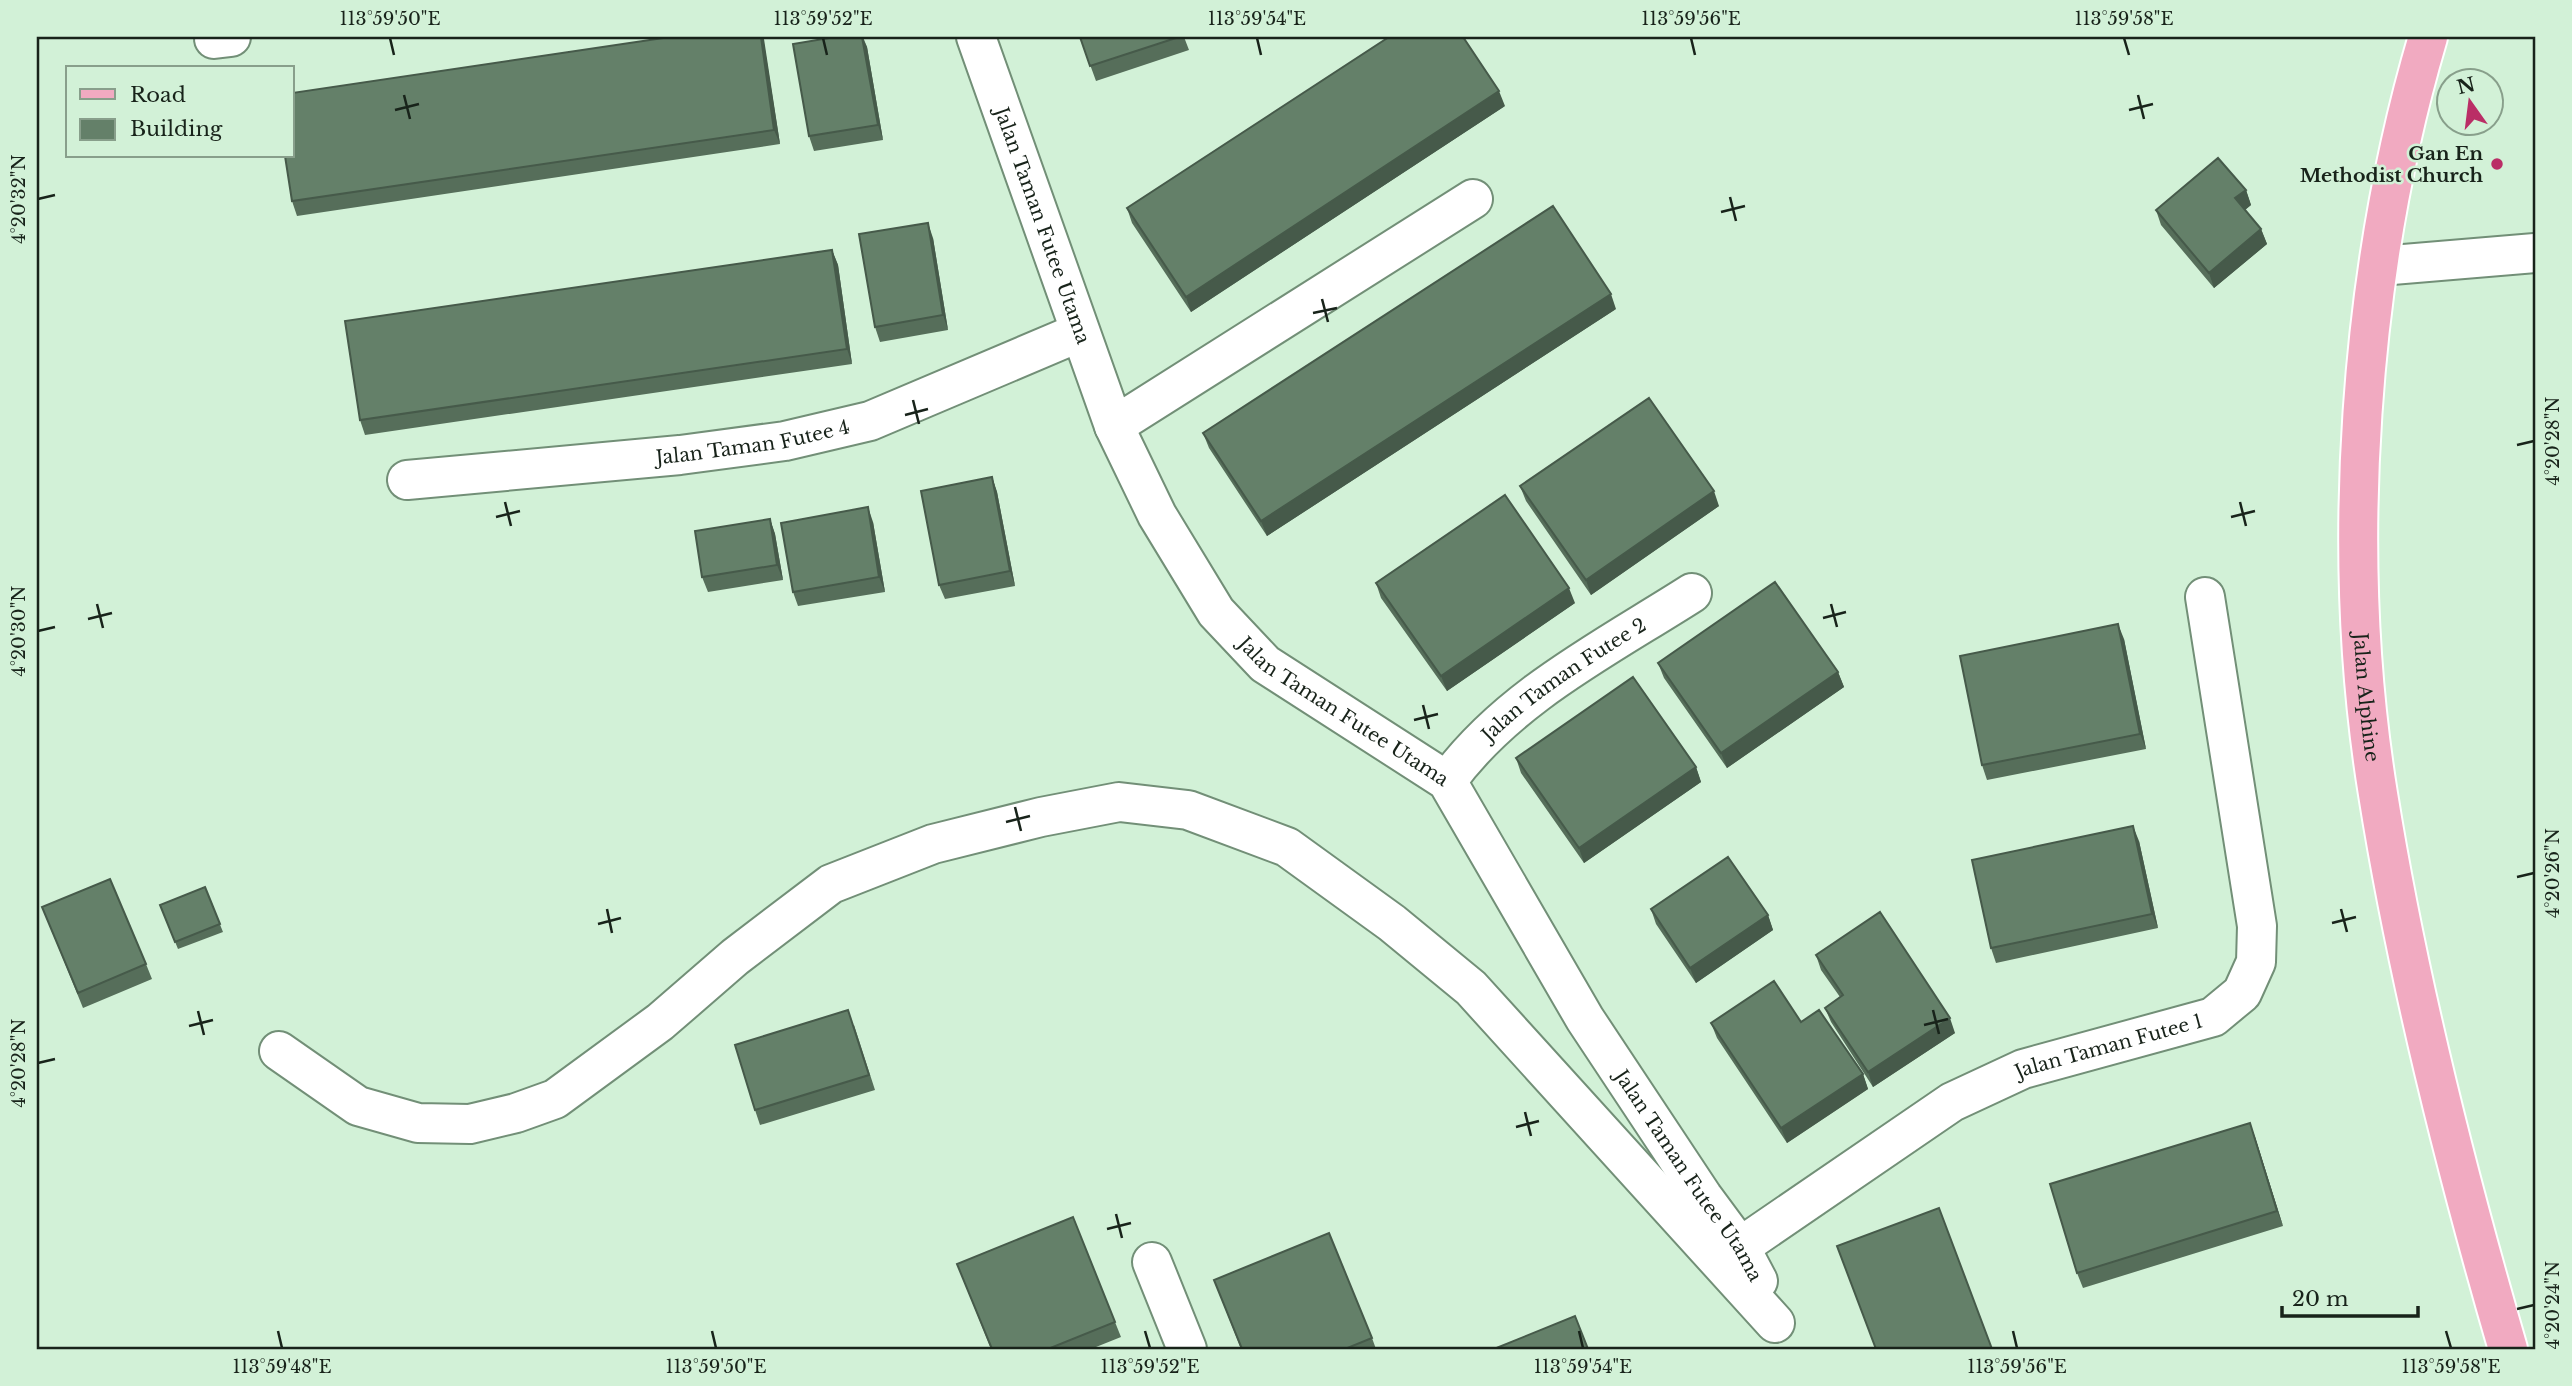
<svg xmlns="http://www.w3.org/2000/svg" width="2572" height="1386" font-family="'Libre Baskerville',serif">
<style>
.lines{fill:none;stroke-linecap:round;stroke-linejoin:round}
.minor-casing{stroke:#728f77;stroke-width:42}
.major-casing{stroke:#fff;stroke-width:42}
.minor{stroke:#fff;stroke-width:38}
.major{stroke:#f1aac1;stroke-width:38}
.wall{fill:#566e5a}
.shaded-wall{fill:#465a4a}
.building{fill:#648069;stroke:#465a4a;stroke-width:2}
.ticks{fill:none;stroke:#18231a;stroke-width:2.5}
.poi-dot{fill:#ba2e66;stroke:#d2f1d7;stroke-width:2.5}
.labels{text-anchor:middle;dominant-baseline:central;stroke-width:5;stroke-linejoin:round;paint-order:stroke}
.poi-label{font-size:19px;font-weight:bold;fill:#18231a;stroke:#d2f1d7;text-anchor:end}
.street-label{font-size:19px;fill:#18231a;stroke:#d2f1d7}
.neatline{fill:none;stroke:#18231a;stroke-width:2.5}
.ticks-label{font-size:18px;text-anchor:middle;fill:#18231a}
</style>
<rect width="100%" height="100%" fill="#d2f1d7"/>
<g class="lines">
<!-- minor casing -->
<g class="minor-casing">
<g id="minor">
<path id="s1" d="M976 37 1114 426 1157 515 1216 612 1265 664 1447 781 1585 1019 1703 1197 1740 1247 1758 1281"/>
<path d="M214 39 231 37"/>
<path d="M2380 266 2535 253"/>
<path d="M1114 426 1473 199"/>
<path id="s2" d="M407 480 680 455 785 441 870 421 1080 332"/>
<path id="s3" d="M1447 781C1508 697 1606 648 1692 593"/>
<path d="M279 1051 358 1106 418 1123 470 1124 516 1113 555 1099 660 1022 735 957 831 884 933 844 1041 817 1119 802 1188 810 1287 847 1392 923 1471 988 1775 1323"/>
<path id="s4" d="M1740 1247 1952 1102 2023 1069 2213 1017 2242 993 2256 962 2257 926 2205 597"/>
<path d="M1152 1262 1187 1349"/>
</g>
</g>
<!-- major casing -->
<g class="major-casing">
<g id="major">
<path id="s5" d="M2428 37C2359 270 2339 554 2378 794 2408 982 2455 1167 2508 1349"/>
</g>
</g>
<!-- minor -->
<use href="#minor" class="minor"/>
<!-- major -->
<use href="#major" class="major"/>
</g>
<!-- wall -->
<path class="wall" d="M670 37H763L780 144 297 216 292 201Z
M835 37H863L867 47 883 140 814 151 809 136Z
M1080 37H1184L1189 50 1096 81Z
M1505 106 1191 312 1132 223 1127 208Z
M2246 190 2251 205 2245 210 2261 229 2267 244 2214 288 2161 225 2156 210Z
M933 238 948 330 880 342 875 327Z
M832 250 838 265 852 364 365 435 360 420Z
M1616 309 1267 536 1209 448 1203 433Z
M992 477 997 492 1015 586 945 599 939 585Z
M1520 486 1719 506 1591 595 1526 501Z
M770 519 775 534 783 580 708 592 702 577Z
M873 522 885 592 798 606 793 592Z
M1376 583 1575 603 1447 691 1381 598Z
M2124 639 2146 749 1987 780 1982 765Z
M1658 663 1838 672 1844 687 1727 768 1664 678Z
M1516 758 1696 767 1701 782 1584 863 1521 773Z
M2139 841 2158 928 1996 963 1991 948Z
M205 887 223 932 178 949 160 905Z
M42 907 146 964 152 979 83 1008Z
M1651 909 1768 915 1773 930 1696 983 1656 924Z
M1816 955 1955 1033 1873 1087 1831 1022 1825 1008 1840 997 1821 970Z
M1801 1022 1863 1074 1868 1089 1787 1143 1717 1038 1711 1023Z
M854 1025 875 1090 760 1125 755 1110Z
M2255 1137 2283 1226 2083 1288 2077 1273Z
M957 1264 1115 1322 1121 1337 1091 1349H991Z
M1214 1280 1372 1338 1376 1349H1241Z"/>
<!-- shaded-wall -->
<path class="shaded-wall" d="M761 37H763L764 39 780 144 774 130Z
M862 37 867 47 883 140 878 125Z
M1499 91 1505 106 1191 312 1186 297Z
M2246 190 2251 205 2241 213 2235 198Z
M928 223 933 238 948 330 943 315Z
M2261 229 2267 244 2214 288 2209 273Z
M832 250 838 265 852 364 847 349Z
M1611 294 1616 309 1267 536 1261 521Z
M992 477 997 492 1015 586 1010 571Z
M1714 491 1719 506 1591 595 1586 580Z
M868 507 873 522 885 592 879 577Z
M770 519 775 534 783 580 777 565Z
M1569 588 1575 603 1447 691 1441 676Z
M2118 624 2124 639 2146 749 2140 734Z
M1838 672 1844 687 1727 768 1721 753Z
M1696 767 1701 782 1584 863 1579 848Z
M2133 826 2139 841 2158 928 2152 914Z
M1768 915 1773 930 1696 983 1690 968Z
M1950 1018 1955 1033 1873 1087 1868 1072Z
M1863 1074 1868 1089 1787 1143 1781 1128Z
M2250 1123 2255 1137 2283 1226 2277 1211Z"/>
<!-- building -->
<path class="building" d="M670 37H761L774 130 292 201 285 156H292V93Z
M835 37H862L878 125 809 136 793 44Z
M1080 37H1179L1090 66Z
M1389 37H1463L1499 91 1186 297 1127 208Z
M2218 158 2246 190 2235 198 2261 229 2209 273 2156 210Z
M1553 206 1611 294 1261 521 1203 433Z
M928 223 943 315 875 327 859 234Z
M832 250 847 349 360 420 345 321Z
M1649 398 1714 491 1586 580 1520 486Z
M992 477 1010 571 939 585 921 491Z
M1505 495 1569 588 1441 676 1376 583Z
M868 507 879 577 793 592 781 523Z
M770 519 777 565 702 577 695 531Z
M1775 582 1838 672 1721 753 1658 663Z
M2118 624 2140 734 1982 765 1960 656Z
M1633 677 1696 767 1579 848 1516 758Z
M2133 826 2152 914 1991 948 1972 860Z
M1728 857 1768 915 1690 968 1651 909Z
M110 879 146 964 78 993 42 907Z
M205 887 220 924 175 942 160 905Z
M1880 912 1950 1018 1868 1072 1825 1008 1843 995 1816 955Z
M1774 981 1801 1022 1819 1010 1863 1074 1781 1128 1711 1023Z
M848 1010 869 1075 755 1110 735 1045Z
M2250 1123 2277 1211 2077 1273 2050 1184Z
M1939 1208 1992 1349H1876L1837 1246Z
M1073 1217 1115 1322 1048 1349H992L957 1264Z
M1329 1233 1372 1338 1345 1349H1242L1214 1280Z
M1575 1316 1588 1349H1494Z"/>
<!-- ticks -->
<path class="ticks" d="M390 38 394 55M823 38 827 55M1257 38 1261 55M1691 38 1695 55M2124 38 2129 55M404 95 410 119M2138 95 2144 119M395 110 419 104M2129 110 2153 104M1730 197 1736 221M38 199 55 195M1721 212 1745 206M1322 299 1328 322M1313 313 1337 308M913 400 919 424M905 415 928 409M2517 445 2534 441M505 502 511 526M2240 502 2246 526M496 517 520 511M2231 517 2255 511M97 604 103 628M1831 604 1837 627M1823 618 1846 612M88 619 112 613M38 631 55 627M1423 705 1429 729M1414 720 1438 714M1015 807 1021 831M1006 822 1030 816M2517 877 2534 873M607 909 612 933M2341 909 2347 932M2332 923 2356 917M598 924 621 918M1933 1010 1939 1034M198 1011 204 1035M1924 1025 1948 1019M189 1026 213 1020M38 1063 55 1059M1525 1112 1531 1136M1516 1127 1539 1121M1116 1214 1122 1238M1107 1229 1131 1223M2517 1309 2534 1305M278 1331 282 1348M712 1331 716 1348M1145 1331 1150 1348M1579 1331 1583 1348M2013 1331 2017 1348M2446 1331 2451 1348"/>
<!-- markers -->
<circle class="poi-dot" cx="2497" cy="164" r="7"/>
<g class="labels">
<!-- poi labels -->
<g class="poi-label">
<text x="2483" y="153">Gan En<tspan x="2483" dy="22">Methodist Church</tspan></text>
</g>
<!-- street labels -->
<g class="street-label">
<text stroke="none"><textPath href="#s1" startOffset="200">Jalan Taman Futee Utama</textPath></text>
<text stroke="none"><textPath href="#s2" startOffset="348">Jalan Taman Futee 4</textPath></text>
<text stroke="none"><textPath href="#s3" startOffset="156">Jalan Taman Futee 2</textPath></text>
<text stroke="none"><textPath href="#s5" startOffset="667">Jalan Alphine</textPath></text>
<text stroke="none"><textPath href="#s1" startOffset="788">Jalan Taman Futee Utama</textPath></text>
<text stroke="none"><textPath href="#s4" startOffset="424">Jalan Taman Futee 1</textPath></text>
<text stroke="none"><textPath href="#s1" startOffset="1376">Jalan Taman Futee Utama</textPath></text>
</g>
</g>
<!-- border -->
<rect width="2572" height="1386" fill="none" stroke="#d2f1d7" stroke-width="77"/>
<!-- legend -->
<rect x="66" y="66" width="228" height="91" fill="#d2f1d7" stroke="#889f8b" stroke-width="2"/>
<rect x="80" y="89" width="35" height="10" fill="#f1aac1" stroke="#889f8b" stroke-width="2"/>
<text x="130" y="102" font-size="21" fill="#18231a">Road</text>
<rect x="80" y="119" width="35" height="21" fill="#648069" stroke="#889f8b" stroke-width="2"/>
<text x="130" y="136" font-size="21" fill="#18231a">Building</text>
<!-- north arrow -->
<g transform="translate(2470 102) rotate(346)"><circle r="33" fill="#d2f1d7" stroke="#889f8b" stroke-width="2"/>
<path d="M0-5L12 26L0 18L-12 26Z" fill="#ba2e66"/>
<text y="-10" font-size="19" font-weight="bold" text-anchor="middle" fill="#18231a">N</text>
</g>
<!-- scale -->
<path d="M2282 1306v10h136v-10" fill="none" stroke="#18231a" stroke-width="3.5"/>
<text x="2292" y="1306" font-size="21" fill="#18231a" stroke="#d2f1d7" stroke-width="5" paint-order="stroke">20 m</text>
<rect x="38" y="38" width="2496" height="1310" class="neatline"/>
<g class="ticks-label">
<text x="390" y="25">113°59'50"E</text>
<text x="823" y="25">113°59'52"E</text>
<text x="1257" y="25">113°59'54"E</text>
<text x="1691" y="25">113°59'56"E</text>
<text x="2124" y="25">113°59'58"E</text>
<text transform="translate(19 199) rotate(-90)" y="6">4°20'32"N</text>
<text transform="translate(2553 441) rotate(-90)" y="6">4°20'28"N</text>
<text transform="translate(19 631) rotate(-90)" y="6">4°20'30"N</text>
<text transform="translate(2553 873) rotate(-90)" y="6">4°20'26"N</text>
<text transform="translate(19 1063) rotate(-90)" y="6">4°20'28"N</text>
<text transform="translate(2553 1305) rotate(-90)" y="6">4°20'24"N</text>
<text x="282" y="1373">113°59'48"E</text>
<text x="716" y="1373">113°59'50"E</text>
<text x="1150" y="1373">113°59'52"E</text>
<text x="1583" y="1373">113°59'54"E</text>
<text x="2017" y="1373">113°59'56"E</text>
<text x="2451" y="1373">113°59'58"E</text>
</g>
</svg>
